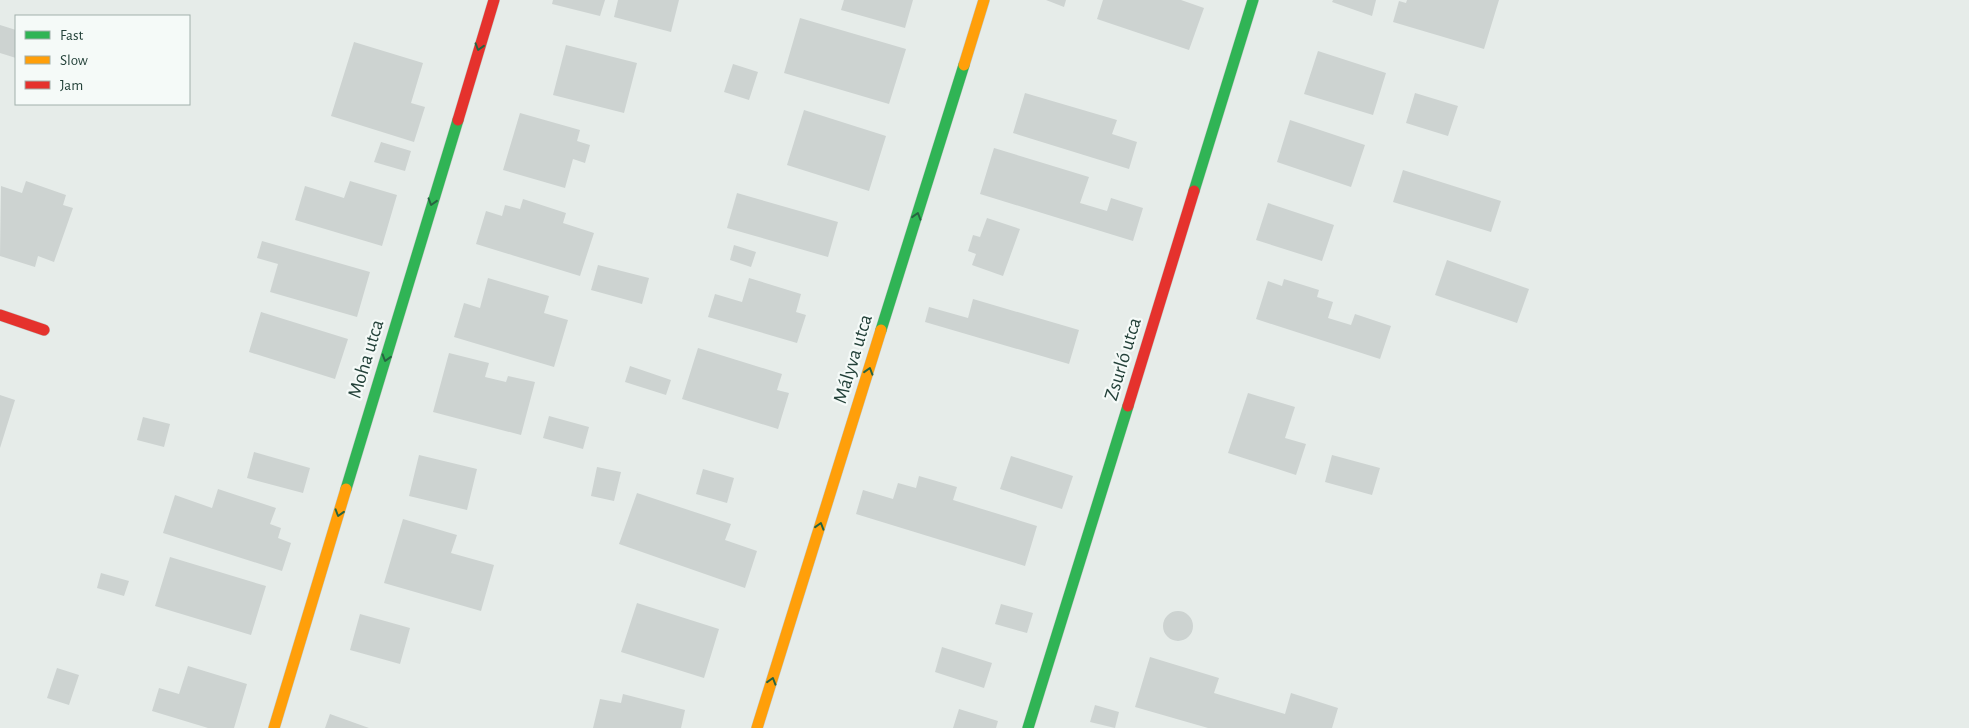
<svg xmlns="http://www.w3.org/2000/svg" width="1969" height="728" font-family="'Alegreya Sans',sans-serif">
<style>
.building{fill:#cdd3d1}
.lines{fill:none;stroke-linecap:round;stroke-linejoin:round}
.fast-casing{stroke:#c2c9c6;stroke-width:12}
.slow-casing{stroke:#c2c9c6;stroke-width:12}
.jam-casing{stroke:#c2c9c6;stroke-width:12}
.fast{stroke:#30b455;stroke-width:11}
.slow{stroke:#ff9f0a;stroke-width:11}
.jam{stroke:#e5322d;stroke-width:11}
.oneway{stroke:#276441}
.labels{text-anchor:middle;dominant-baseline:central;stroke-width:4.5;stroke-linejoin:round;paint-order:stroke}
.street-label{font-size:20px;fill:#234139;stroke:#f5faf8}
</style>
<rect width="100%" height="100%" fill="#e6ece9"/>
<!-- building -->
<path class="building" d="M553 0H605L600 16 552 4Z
M618 0H679L671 32 614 17Z
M844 0H913L905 28 841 10Z
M1046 0H1066L1064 7Z
M1103 0H1181L1204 8 1189 50 1097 19Z
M1333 0H1376L1372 16 1332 2Z
M1407 0H1499L1484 49 1393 22 1399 1 1406 3Z
M800 18 906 49 889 104 784 73Z
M0 25 16 30V58L0 53Z
M354 42 423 63 411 103 425 107 414 142 331 116Z
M566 45 637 63 624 113 553 95Z
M1318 51 1386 73 1373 115 1304 94Z
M733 64 758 72 749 100 724 92Z
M1025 93 1117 120 1112 134 1137 142 1129 169 1013 133Z
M1415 93 1458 106 1448 136 1406 123Z
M804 110 886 136 869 191 787 165Z
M520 113 580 130 577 141 590 145 585 163 573 159 565 188 503 170Z
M1290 120 1365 145 1351 187 1277 162Z
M381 142 411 151 405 171 374 162Z
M994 148 1089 177 1080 203 1107 211 1111 198 1143 208 1133 241 980 194Z
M1403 170 1501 201 1491 232 1393 202Z
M26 181 66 195 63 205 73 208 54 262 38 256 35 267 0 256 1 186 22 193Z
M350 181 397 195 382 246 295 220 305 186 344 198Z
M737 193 838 222 828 257 727 228Z
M523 199 566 213 563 223 594 233 580 276 476 244 486 211 502 216 505 205 520 209Z
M1268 203 1334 225 1322 261 1256 240Z
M987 218 1020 229 1003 276 972 265 976 254 968 251 973 235 980 237Z
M262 241 370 272 357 317 270 292 278 264 257 258Z
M734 245 756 252 751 267 730 260Z
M1447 260 1529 289 1517 323 1435 295Z
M598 265 649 278 642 304 591 290Z
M488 278 549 296 544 313 568 320 554 367 454 337 464 303 480 308Z
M749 278 801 294 796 312 806 315 797 343 708 317 715 294 742 302Z
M1284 279 1319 290 1317 297 1333 302 1328 318 1351 325 1355 314 1391 326 1380 359 1256 319 1268 281 1282 286Z
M973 299 1079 330 1069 364 925 322 929 307 968 318Z
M261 312 348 339 335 379 249 352Z
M698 348 782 374 777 390 789 393 778 429 682 399Z
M449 353 489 363 485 377 506 382 508 376 535 382 521 435 433 412Z
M630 366 671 380 666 395 625 382Z
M1248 393 1295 407 1285 438 1306 444 1296 475 1228 453Z
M0 395 15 400 0 448Z
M549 416 589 427 583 449 543 438Z
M143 417 170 424 164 447 137 440Z
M254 452 310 468 303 493 247 478Z
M419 455 477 469 467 510 409 496Z
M1332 455 1380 468 1372 495 1325 482Z
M1011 456 1073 476 1062 509 1000 489Z
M597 467 621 472 614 501 591 496Z
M703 469 734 478 727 503 696 494Z
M919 476 957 487 953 500 1037 526 1025 566 856 514 863 490 893 499 898 483 916 488Z
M218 489 276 508 270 524 281 528 278 538 291 543 282 571 163 533 175 495 212 508Z
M637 493 731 524 725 540 757 551 745 588 619 544Z
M403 519 457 535 451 553 494 565 481 611 384 583Z
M170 557 266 586 251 635 155 606Z
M101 573 129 581 124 596 97 588Z
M637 603 719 629 704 678 621 652Z
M1001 604 1033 613 1027 633 995 624Z
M1163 626a15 15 0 1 1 30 0a15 15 0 1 1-30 0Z
M360 614 410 628 400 664 350 650Z
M942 647 992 663 984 688 935 672Z
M1150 657 1219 678 1214 693 1285 714 1291 693 1338 708 1332 728H1208L1135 707Z
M188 666 247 684 234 728H208L152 711 159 688 179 694Z
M57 668 79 675 69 705 47 698Z
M623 694 685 710 681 728H593L600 699 621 703Z
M1095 705 1119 712 1115 728 1090 722Z
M959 709 998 721 996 728H953Z
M330 714 369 728H325Z"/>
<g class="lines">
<!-- fast casing -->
<g class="fast-casing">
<path id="fast" d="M1194 191 1253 0
M881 330 964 65
M346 489 458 120
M1028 728 1128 406"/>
</g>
<!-- slow casing -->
<g class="slow-casing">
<path id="slow" d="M964 65 984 0
M274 728 346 489
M757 728 881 330"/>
</g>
<!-- jam casing -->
<g class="jam-casing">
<path id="jam" d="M458 120 494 0
M0 315 44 330
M1128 406 1194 191"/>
</g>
<!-- fast -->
<use href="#fast" class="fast"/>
<!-- slow -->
<use href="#slow" class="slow"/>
<!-- jam -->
<use href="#jam" class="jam"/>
</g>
<!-- one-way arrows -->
<defs><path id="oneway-chevron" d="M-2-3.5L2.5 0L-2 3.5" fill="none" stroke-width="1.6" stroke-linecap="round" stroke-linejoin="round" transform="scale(1.25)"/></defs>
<g class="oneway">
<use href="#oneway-chevron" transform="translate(479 47) rotate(107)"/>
<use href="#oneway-chevron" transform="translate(432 202) rotate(107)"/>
<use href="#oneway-chevron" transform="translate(917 216) rotate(-73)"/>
<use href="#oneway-chevron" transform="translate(386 358) rotate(107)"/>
<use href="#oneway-chevron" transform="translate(869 371) rotate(-73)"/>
<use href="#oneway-chevron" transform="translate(339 513) rotate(107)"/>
<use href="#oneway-chevron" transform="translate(820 526) rotate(-73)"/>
<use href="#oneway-chevron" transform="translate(772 681) rotate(-73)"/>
</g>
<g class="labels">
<!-- street labels -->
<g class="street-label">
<text transform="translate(366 359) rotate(-73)">Moha utca</text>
<text transform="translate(853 359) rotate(-73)">Mályva utca</text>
<text transform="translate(1123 359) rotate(-73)">Zsurló utca</text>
</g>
</g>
<!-- legend -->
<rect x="15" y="15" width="175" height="90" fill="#f5faf8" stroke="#a1b0ac"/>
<rect x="25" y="31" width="25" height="8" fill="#30b455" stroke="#a1b0ac"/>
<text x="60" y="40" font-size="15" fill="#234139">Fast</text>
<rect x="25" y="56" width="25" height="8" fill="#ff9f0a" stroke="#a1b0ac"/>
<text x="60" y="65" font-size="15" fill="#234139">Slow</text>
<rect x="25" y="81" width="25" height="8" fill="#e5322d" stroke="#a1b0ac"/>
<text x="60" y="90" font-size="15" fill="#234139">Jam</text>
</svg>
